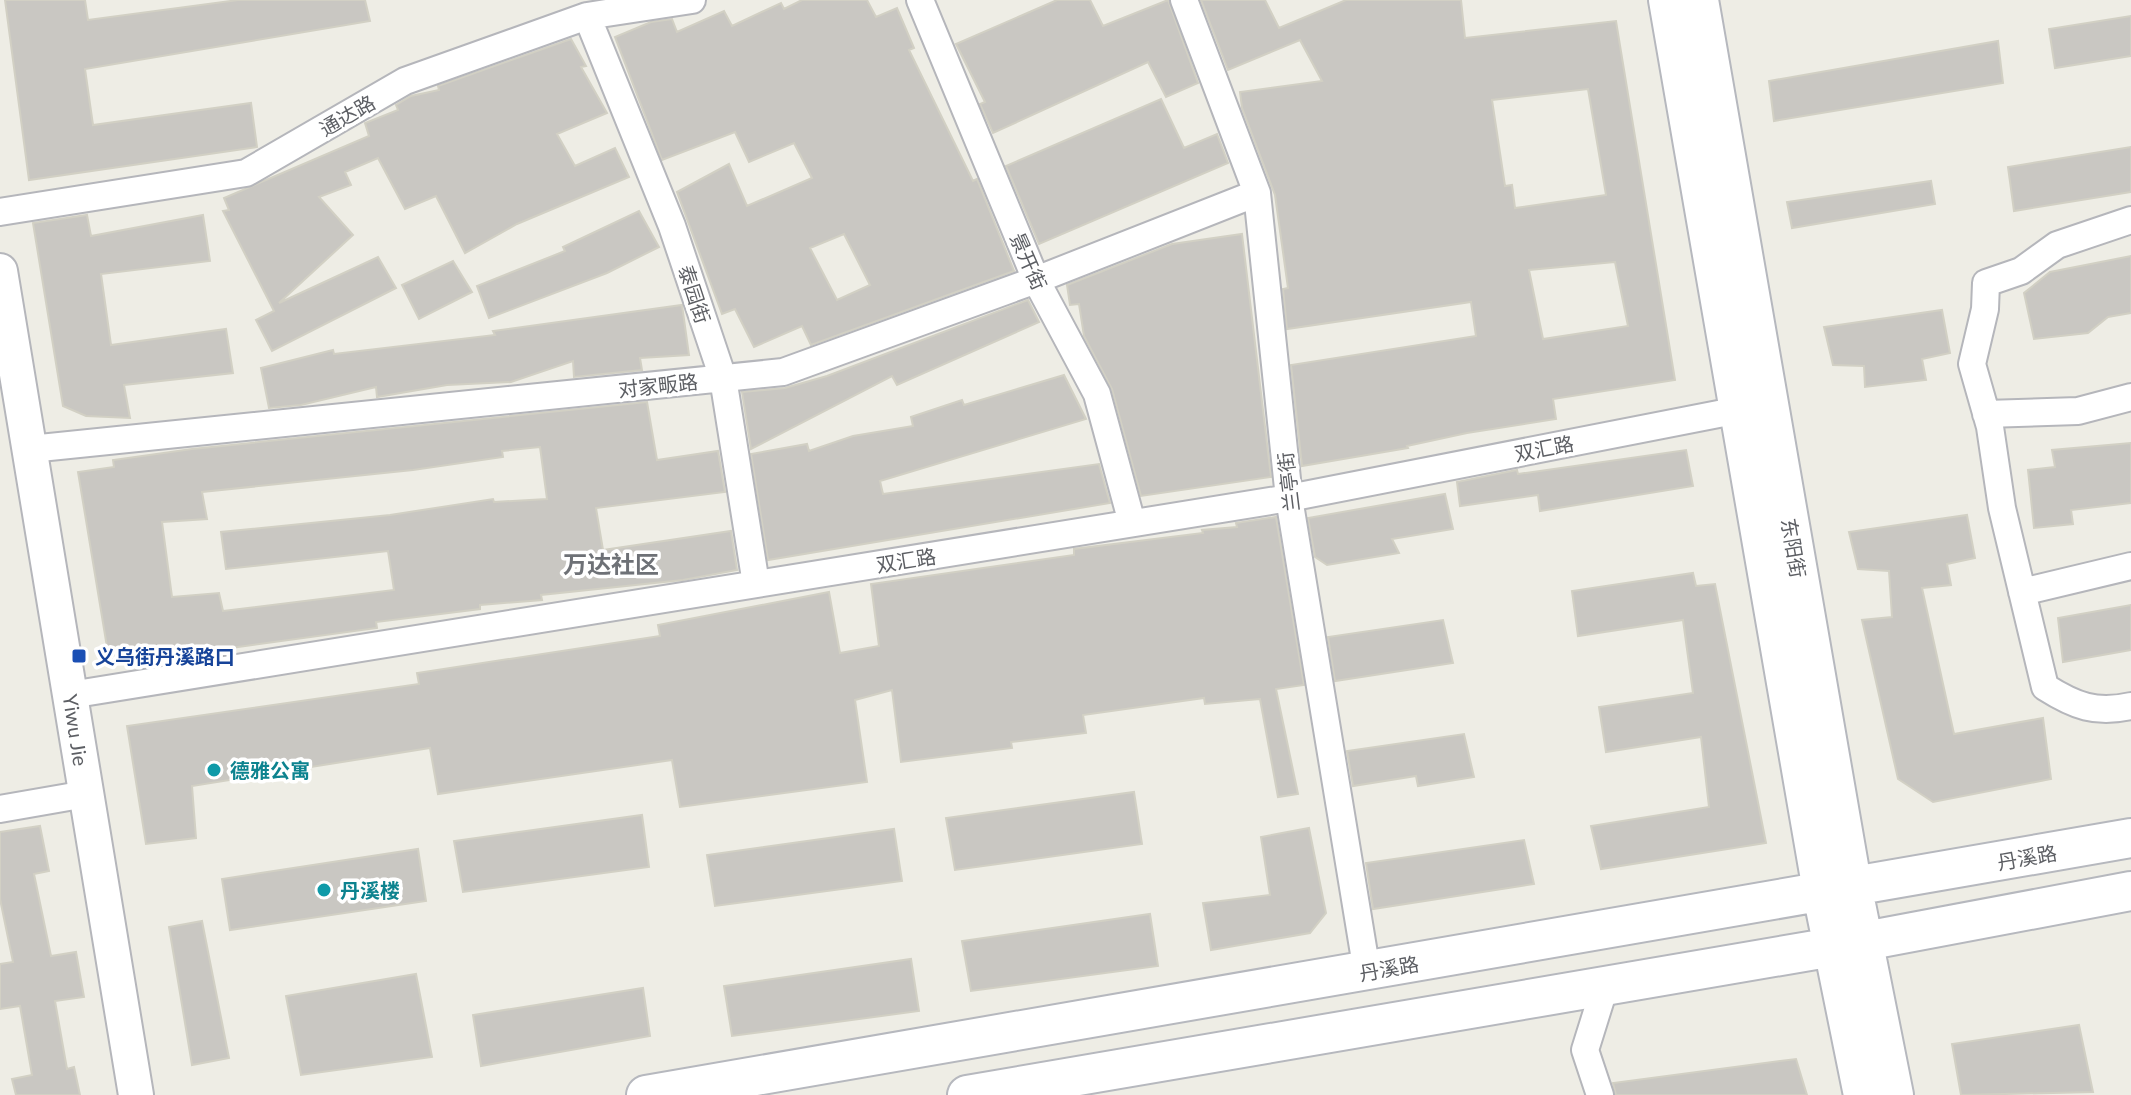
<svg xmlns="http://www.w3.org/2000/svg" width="2131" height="1095" font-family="Lato,'Noto Sans SC',sans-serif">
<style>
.building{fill:#c9c7c2;stroke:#d2d0c4;stroke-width:2;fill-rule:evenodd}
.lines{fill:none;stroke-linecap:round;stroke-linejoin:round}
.minor-casing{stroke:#b5b6bb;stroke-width:30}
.tertiary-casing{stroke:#b5b6bb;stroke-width:38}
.secondary-casing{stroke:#b6b8be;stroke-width:42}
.minor{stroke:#fff;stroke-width:26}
.tertiary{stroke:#fff;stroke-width:34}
.secondary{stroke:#fff;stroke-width:38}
.transit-dot{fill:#1a4fb4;stroke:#fff;stroke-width:3}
.culture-dot{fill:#0f9aa8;stroke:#fff;stroke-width:3}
.labels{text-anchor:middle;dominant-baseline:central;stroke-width:7;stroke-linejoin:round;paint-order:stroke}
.street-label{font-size:20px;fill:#5d5f64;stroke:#fff}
.transit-label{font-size:20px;font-weight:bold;fill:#164399;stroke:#fff;text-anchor:start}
.culture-label{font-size:20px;font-weight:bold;fill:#0d838f;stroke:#fff;text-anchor:start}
.quarter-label{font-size:24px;font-weight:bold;fill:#6e7176;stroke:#fff}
</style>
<rect width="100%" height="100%" fill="#eeede5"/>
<!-- building -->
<path class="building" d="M5 0H85L88 20 238 0H365L370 21 85 69 93 125 251 103 257 147 29 180Z
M802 0H867L876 17 897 8 914 48 909 50 973 181 977 179 1014 271 811 345 802 326 754 347 735 309 722 314 677 192 729 164 747 206 812 178 794 143 749 162 735 132 662 160 615 37 651 22 672 19 677 32 724 11 732 26 781 3 784 9ZM844 234 870 285 837 300 810 248Z
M1057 0H1090L1103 26 1168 0 1198 83 1166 97 1148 62 993 133 980 104 985 102 956 44Z
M1201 0H1265L1279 28 1346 0H1461L1465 38 1616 21 1675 380 1553 399 1556 419 1467 433 1407 446 1408 448 1302 466 1291 365 1476 336 1471 302 1287 329 1283 289 1288 288 1275 195 1242 108 1240 92 1322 81 1300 40 1228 70ZM1588 89 1606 195 1515 208 1512 185 1505 186 1492 100ZM1615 262 1628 326 1543 339 1529 270Z
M2131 16V56L2055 68 2049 29Z
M571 39 586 66 581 67 607 113 557 134 575 166 615 148 629 177 517 224 465 253 436 196 405 209 378 158 345 172 351 185 319 197 353 235 279 303 378 257 396 288 272 351 256 320 274 311 223 211 229 210 224 198 369 136 365 123 398 110 396 105 411 96 439 90 438 86Z
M1998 41 2003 83 1774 121 1769 81Z
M1161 99 1184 148 1217 134 1228 163 1039 244 1006 166Z
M2131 147V192L2014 211 2008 167Z
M1931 181 1935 204 1792 228 1787 202Z
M639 211 659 247 607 273 489 318 477 286 565 251 563 247Z
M87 215 91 236 203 215 210 261 101 274 111 345 226 329 233 373 124 385 130 418 86 416 63 406 33 223Z
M1242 234 1271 477 1141 496 1112 389 1084 336 1079 304 1070 305 1067 285 1172 244Z
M2131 256V313L2108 317 2088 333 2034 339 2024 293 2050 272Z
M453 261 472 292 419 319 402 285Z
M1028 300 1039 322 897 385 892 376 751 449 742 392 785 388 827 376Z
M682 305 689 355 640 358 642 370 574 377 573 361 511 382 447 385 377 397 376 387 301 405 269 408 261 368 333 350 334 354 495 335 493 331Z
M1942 310 1950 353 1922 359 1926 380 1865 387 1864 366 1833 365 1824 327Z
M1064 375 1086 419 880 481 883 494 1099 464 1110 503 768 560 751 454 807 444 809 451 853 436 913 426 911 417 962 400 964 405Z
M647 402 657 460 718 451 725 492 596 508 603 550 731 531 737 570 683 580 541 595 542 600 480 605V609L376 622 377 628 231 648 148 659 146 646 108 653 78 472 114 467 113 460 192 449ZM540 447 547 499 494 502 493 499 390 515 221 532 226 569 388 551 394 590 223 611 219 593 172 597 162 522 207 519 202 492 413 470 503 457 502 451Z
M2131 443V503L2071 510 2073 524 2034 528 2028 470 2055 467 2052 450Z
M1686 450 1693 486 1540 511 1538 495 1460 506 1457 482 1517 470 1518 474Z
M1445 494 1453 529 1392 539 1399 553 1327 565 1315 557 1308 518Z
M1967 515 1975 558 1947 564 1951 585 1922 588 1954 734 2043 718 2051 779 1933 802 1898 779 1862 620 1892 617 1889 571 1858 569 1849 532Z
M1276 517 1304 685 1276 689 1298 794 1278 797 1260 699 1205 704 1204 698 1083 715 1086 733 1011 742 1012 748 901 762 892 690 855 700 867 782 680 807 672 760 438 794 430 748 192 786 196 838 146 844 127 726 419 684 417 673 660 636 658 625 829 592 840 653 879 646 871 584 1074 555V549L1203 533 1202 530 1237 527 1236 523Z
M1693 573 1696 586 1715 584 1766 843 1601 869 1591 826 1709 807 1701 737 1606 752 1599 707 1693 693 1683 620 1578 636 1572 591Z
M2131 605V650L2063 662 2058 618Z
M1443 620 1453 663 1335 681 1328 637Z
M1464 734 1474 777 1418 786 1416 776 1353 786 1347 751Z
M1134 792 1142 844 955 870 946 818Z
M642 815 649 867 463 892 454 841Z
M40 826 49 871 34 874 51 956 76 952 84 997 55 1001 67 1069 74 1067 80 1095H16L12 1079 32 1075 20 1006 0 1009V964L13 962 0 899V832Z
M1309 828 1326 913 1310 933 1211 950 1203 903 1270 895 1261 837Z
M894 829 902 881 715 906 707 855Z
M1524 840 1534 884 1373 909 1366 863Z
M418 849 426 901 230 930 222 879Z
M1150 914 1158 966 971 991 962 941Z
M202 921 229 1058 192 1065 169 927Z
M911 959 919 1011 732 1036 724 986Z
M416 974 432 1057 301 1075 286 996Z
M643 988 650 1036 481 1066 473 1015Z
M2079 1025 2093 1092 1961 1095 1952 1044Z
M1796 1059 1807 1095H1616L1613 1083Z"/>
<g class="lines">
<!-- minor casing -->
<g class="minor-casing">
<path id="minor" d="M920 0 1036 280 1097 394 1132 523
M1184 0 1257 193 1289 498 1367 972
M587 16 672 226 723 378 756 584
M0 212 246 173 405 81 587 16 692 0
M2131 220 2057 245 2021 271 1986 283 1985 309 1972 364 1990 427 2002 508 2045 687C2075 706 2096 714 2131 706
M1986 414 2078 411 2131 397
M30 449 783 372 1036 280 1257 193
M2022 592 2131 566
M70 695 1289 498 1739 410
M0 809 86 794
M1600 1095 1585 1050 1605 986"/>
</g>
<!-- tertiary casing -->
<g class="tertiary-casing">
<path id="tertiary" d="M0 271 136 1095"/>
</g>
<!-- secondary casing -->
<g class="secondary-casing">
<path id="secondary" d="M1668 0 1825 908 1863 1095
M1699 0 1853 889 1894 1095
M646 1095 2131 838
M967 1095 1833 947 2131 891"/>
</g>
<!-- minor -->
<use href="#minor" class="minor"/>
<!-- tertiary -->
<use href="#tertiary" class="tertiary"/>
<!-- secondary -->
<use href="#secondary" class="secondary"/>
</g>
<!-- markers -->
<rect class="transit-dot" x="71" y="648" width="16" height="16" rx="4"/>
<g class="culture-dot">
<circle cx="214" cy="770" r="8"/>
<circle cx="324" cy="890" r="8"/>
</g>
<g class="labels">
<!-- street labels -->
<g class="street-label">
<text transform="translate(347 115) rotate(-30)">通达路</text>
<text transform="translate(1029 261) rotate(66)">景开街</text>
<text transform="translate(695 294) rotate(72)">泰园街</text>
<text transform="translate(658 385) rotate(-6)">对家畈路</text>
<text transform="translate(1544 448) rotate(-11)">双汇路</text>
<text transform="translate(1288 482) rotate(-97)">兰亭街</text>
<text transform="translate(1794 548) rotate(80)">东阳街</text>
<text transform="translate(906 560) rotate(-9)">双汇路</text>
<text transform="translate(76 730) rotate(81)">Yiwu Jie</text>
<text transform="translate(2027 857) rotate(-10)">丹溪路</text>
<text transform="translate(1389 968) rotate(-10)">丹溪路</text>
</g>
<!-- transit labels -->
<g class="transit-label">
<text x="95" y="656">义乌街丹溪路口</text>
</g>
<!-- culture labels -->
<g class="culture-label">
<text x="230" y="770">德雅公寓</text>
<text x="340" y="890">丹溪楼</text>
</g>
<!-- quarter labels -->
<g class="quarter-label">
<text x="611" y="563">万达社区</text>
</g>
</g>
</svg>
